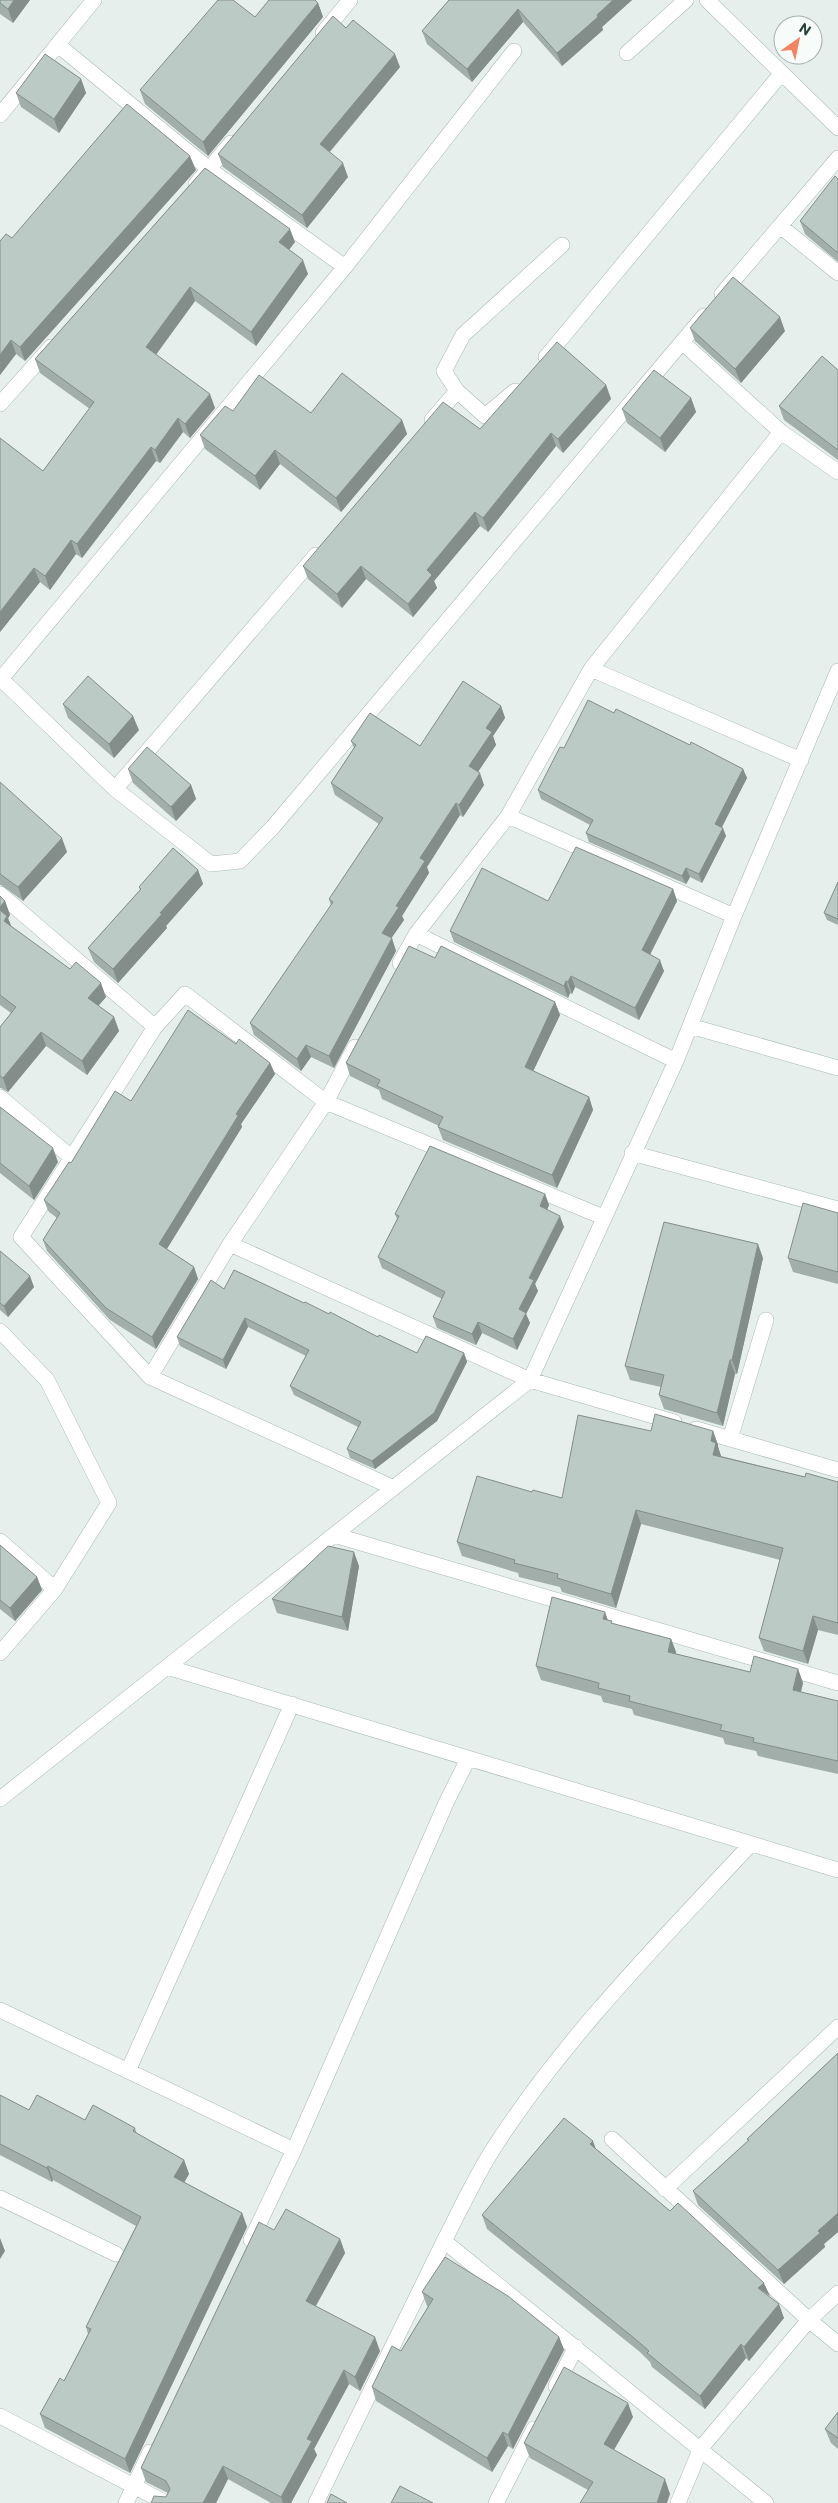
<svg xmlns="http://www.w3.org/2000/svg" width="838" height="2503" font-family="Commissioner,sans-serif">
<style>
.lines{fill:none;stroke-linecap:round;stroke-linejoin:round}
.minor-casing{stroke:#a8b8b2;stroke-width:16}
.minor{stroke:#fff;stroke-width:15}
.wall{fill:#a1aea9}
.shaded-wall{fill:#838d89}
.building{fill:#bbcac4;stroke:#838d89}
</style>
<rect width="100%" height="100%" fill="#e6efeb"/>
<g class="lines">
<!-- minor casing -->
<g class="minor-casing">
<path id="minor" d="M707 0 838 128
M323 33 350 0
M58 45 209 169 345 267
M627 53 686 0
M0 115 94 0
M196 184 231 143
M780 226 838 273
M722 294 838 158
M682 342 781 432 838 472
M546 357 781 74
M457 391 485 416 515 391
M0 404 51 347
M432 420 457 391 444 371 463 335 562 245
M591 669 801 760
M0 678 115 789 211 864 240 861 273 827 704 316
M0 680 345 267 514 51
M115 789 316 555
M508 816 734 916
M0 894 155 1027
M416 934 676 1061
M400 963 416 934 508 816 591 669 781 432
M690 1026 838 1068
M0 1097 72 1158
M632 1153 838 1209
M230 1244 530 1380 674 1422
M0 1331 47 1380 109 1503 55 1589 0 1653
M150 1377 230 1244 326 1102 355 1047
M696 1429 838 1470
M730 1439 766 1320
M394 1488 150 1377 21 1237 155 1027 185 994 326 1102 603 1217
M334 1535 838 1683
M0 1541 55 1589
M167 1667 838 1870
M0 1799 530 1380 676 1061 734 916 838 671
M0 2010 294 2150
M128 2071 292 1704
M612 2139 809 2320 838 2344
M665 2189 838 2027
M0 2198 116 2254
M251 2240 294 2150 446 1803 468 1759
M444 2241C459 2212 473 2182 490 2154 562 2040 659 1943 750 1845
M556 2386 576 2347
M0 2416 166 2503
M126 2503 150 2452
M316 2503 444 2241 766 2503
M496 2503 534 2429
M678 2503 701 2448 809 2320 838 2293"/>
</g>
<!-- minor -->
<use href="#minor" class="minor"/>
</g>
<!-- wall -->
<path class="wall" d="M0 0H30L13 23 0 14Z
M449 0H632L602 27 603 30 562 66 523 22 472 82 427 44 422 31Z
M318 3 323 17 208 156 145 104 140 90 255 17Z
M346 28 400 67 330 152 348 177 307 228 223 167 218 154Z
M81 79 86 93 59 133 21 107 16 93Z
M205 168 295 242 289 250 308 274 256 346 195 301 156 355 215 408 190 438 183 432 160 463 156 461 82 558 76 554 50 590 40 582 0 632 43 471 90 409 40 373 35 359Z
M196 170 25 361 16 354 0 375V241L12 238Z
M838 179V262L805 234 800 221Z
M690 328 785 331 741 383 695 341Z
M838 370V460L784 420 779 406Z
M606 385 611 399 563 453 556 446 488 532 480 526 434 581 437 588 413 617 366 579 342 608 308 579 303 566 480 429Z
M691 398 696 412 665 452 627 423 622 409Z
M233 411 311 413 402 420 407 434 341 512 280 464 260 490 205 449 200 435Z
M63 704 139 730 114 758 68 718Z
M501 706 505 718 493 736 496 745 478 771 484 785 463 817 460 815 427 867 429 873 402 916 404 920 391 938 396 951 334 1068 311 1057 301 1071 254 1035 250 1023 331 906 329 899 379 824 335 795 331 783 354 748 351 741 420 746Z
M690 745 743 769 747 778 721 827 726 836 702 883 690 877 686 884 589 842 586 833 590 825 541 799 538 790 564 748Z
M128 769 191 785 196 799 176 821 133 783Z
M0 782 67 852 23 901 1 885H0Z
M198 870 203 884 166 926 167 928 118 983 94 962 88 948 140 890 139 887Z
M838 882V925L827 920 824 913Z
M673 889 677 901 650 955 664 971 639 1020 575 987 572 994 570 993 568 998 454 942 450 931 548 901Z
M0 896 5 901 10 915 8 918 11 927 106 997 98 1006 114 1017 119 1031 87 1075 46 1046 8 1092 1 1088H0V1027L11 1013 0 1005Z
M435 958 555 1002 560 1015 533 1071 589 1097 593 1110 557 1188 443 1140 438 1127 439 1126 382 1099 379 1090 350 1076 346 1063Z
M236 1044 270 1063 275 1074 241 1124 242 1127 167 1249 194 1267 198 1279 156 1349 110 1320 47 1251 43 1240 57 1218 48 1211 44 1200 71 1163 131 1101Z
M0 1107 58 1162 34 1200 0 1173Z
M545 1194 549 1205 547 1210 564 1227 535 1284 538 1291 526 1314 530 1323 517 1350 482 1333 476 1345 437 1328 433 1317 442 1299 382 1268 378 1257 397 1219 395 1214Z
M838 1213V1284L793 1272 788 1258Z
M0 1251 34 1287 8 1317 0 1310Z
M763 1258 737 1374H735L723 1426 664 1409 659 1395 661 1387 630 1380 625 1366Z
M224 1289 304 1303 378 1337 417 1353H464L467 1362 437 1421 375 1469 350 1458 347 1449 358 1427 294 1395 290 1386 306 1356 248 1327 226 1369 180 1346 177 1337Z
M651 1431H713L718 1445V1447L721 1456 805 1477 838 1482V1635L818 1630 808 1664 764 1651 759 1638 780 1560 641 1524 616 1608 562 1592 560 1587 519 1577 518 1573 462 1556 457 1542 532 1492 562 1498Z
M0 1545 37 1577 42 1590 15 1621 0 1609Z
M359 1566 348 1631 277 1613 272 1599Z
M608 1620 613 1624 671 1639 676 1652V1654L750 1672 798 1669 803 1683 801 1692 838 1701V1774L758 1756 756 1751 725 1744 723 1738 634 1715 632 1709 603 1702 601 1696 541 1680 536 1666Z
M838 2053V2232L824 2244 825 2247 784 2284 698 2205 693 2191 748 2141 747 2139Z
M0 2095 29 2110 85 2120 135 2128 137 2134 184 2160 189 2174 184 2182 242 2213 247 2227 130 2473 45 2428 40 2414 64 2381 88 2334 86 2327 136 2226 53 2180 52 2182 0 2155Z
M595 2148 769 2297 784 2318 749 2361 746 2358 705 2409 652 2367 650 2362 640 2352 487 2229 482 2215Z
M274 2230 340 2239 345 2253 316 2306 380 2351 360 2391 349 2384 314 2449 317 2455 291 2503H271L228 2479 216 2503H151L166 2497 168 2493 146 2482 141 2468Z
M422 2292 559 2337 564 2350 513 2449 508 2446 492 2472 376 2401 372 2387 401 2351 428 2307 427 2306Z
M838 2412V2449L831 2443 825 2429Z
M633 2417 614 2450 670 2494 588 2490 530 2458 524 2443Z"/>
<!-- shaded-wall -->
<path class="shaded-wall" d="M14 0H30L13 23 8 9Z
M613 0H632L602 27 603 30 562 66 557 53 597 15Z
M318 3 323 17 208 156 203 142Z
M518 9 523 22 472 82 467 69Z
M395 54 400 67 325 157 320 144Z
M81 79 86 93 59 133 54 119Z
M190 156 196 170 25 361 20 347Z
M343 163 348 177 307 228 302 215Z
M290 229 295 242 284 256 279 242Z
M303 260 308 274 256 346 251 332Z
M190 287 195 301 151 361 146 347Z
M780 317 785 331 741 383 735 369Z
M11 340 16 354 0 375V355Z
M606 385 611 399 563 453 558 439Z
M210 394 215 408 190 438 185 424Z
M691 398 696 412 665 452 660 438Z
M178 418 183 432 160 463 155 450Z
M402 420 407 434 341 512 336 498Z
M551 433 556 446 488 532 483 518Z
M151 447 156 461 82 558 77 544Z
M275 450 280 464 260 490 255 476Z
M475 512 480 526 434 581 437 588 413 617 408 604 427 570Z
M71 540 76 554 50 590 45 576Z
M361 566 366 579 342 608 337 594Z
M34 568 40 582 0 632V612Z
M501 706 505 718 493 736 496 745 474 778 469 766 486 728Z
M133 716 139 730 114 758 109 744Z
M743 769 747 778 719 833 715 824Z
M480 773 484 785 463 817 459 805Z
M191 785 196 799 176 821 171 807Z
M456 803 460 815 427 867 429 873 402 916 404 920 386 946 382 933 420 858Z
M723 828 726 836 702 883 699 874Z
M62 838 67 852 23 901 18 887Z
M686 868 690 877 686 884 682 876Z
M198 870 203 884 166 926 167 928 118 983 113 969 160 913Z
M673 889 677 901 646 962 642 950Z
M5 901 10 915 8 918 13 930 9 935 0 913V907Z
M392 938 396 951 334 1068 329 1056Z
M660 960 664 971 639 1020 635 1008Z
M571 976 575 987 572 994 568 982Z
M566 981 570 993 568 998 564 986Z
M101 983 106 997 93 1012 88 998Z
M555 1002 560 1015 529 1080 525 1067Z
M114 1017 119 1031 87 1075 82 1061Z
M41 1032 46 1046 8 1092 3 1078Z
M306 1045 311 1057 301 1071 297 1059Z
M270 1063 275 1074 241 1124 242 1127 163 1255 159 1244 236 1114Z
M589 1097 593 1110 557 1188 552 1175Z
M53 1148 58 1162 34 1200 29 1186Z
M545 1194 549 1205 544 1217 540 1206Z
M560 1216 564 1227 535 1284 538 1291 526 1314 530 1323 517 1350 513 1339 519 1309 529 1278Z
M758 1244 763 1258 737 1374 732 1360Z
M194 1267 198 1279 156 1349 152 1337Z
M30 1276 34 1287 8 1317 4 1306Z
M245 1318 248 1327 226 1369 223 1360Z
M478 1322 482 1333 476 1345 472 1334Z
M464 1353 467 1362 437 1421 375 1469 372 1461Z
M730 1360 735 1374 723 1426 717 1413Z
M713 1431 718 1445V1447L721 1456 713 1455 711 1441Z
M636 1510 641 1524 616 1608 611 1594Z
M354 1552 359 1566 348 1631 342 1617Z
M37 1577 42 1590 15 1621 10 1608Z
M605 1612 610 1626 603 1619Z
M813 1616 818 1630 808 1664 803 1651Z
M671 1639 676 1652 673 1666 668 1652Z
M798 1669 803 1683 798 1704 793 1690Z
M593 2141 598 2155 590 2144Z
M184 2160 189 2174 180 2190 174 2177Z
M48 2166 53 2180 52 2182 47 2168Z
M242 2213 247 2227 130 2473 125 2459Z
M838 2213V2232L824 2244 825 2247 784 2284 778 2270 818 2231Z
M0 2238 5 2251 0 2259Z
M340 2239 345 2253 311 2314 306 2301Z
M764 2283 770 2296 758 2288Z
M779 2304 784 2318 749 2361 744 2347Z
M375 2337 380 2351 360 2391 355 2377Z
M559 2337 564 2350 513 2449 508 2435Z
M741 2344 746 2358 705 2409 700 2396Z
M344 2370 349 2384 314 2449 317 2455 291 2503H283L281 2497 307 2439Z
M628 2403 633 2417 609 2458 604 2444Z
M503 2432 508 2446 492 2472 487 2458Z
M223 2466 228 2479 216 2503H203Z
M665 2479 670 2494 667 2503H657Z"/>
<!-- building -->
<path class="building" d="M0 0H14L8 9 0 3Z
M218 0H233L255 17 269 0H315L318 3 203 142 140 90Z
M449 0H613L597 15 598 17 557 53 518 9 467 69 422 31Z
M333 16 346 28 353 20 395 54 320 144 343 163 302 215 218 154Z
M45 54 81 79 54 119 16 93Z
M127 104 190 156 20 347 11 340 0 355V241L6 234 12 238Z
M205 168 290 229 279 242 303 260 251 332 190 287 146 347 210 394 185 424 178 418 155 450 151 447 77 544 71 540 45 576 34 568 0 612V438L43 471 94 402 35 359Z
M835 176 838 179V253L800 221Z
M733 277 780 317 735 369 690 328Z
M557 342 606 385 558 439 551 433 483 518 475 512 427 570 432 575 408 604 361 566 337 594 303 566 443 402 480 429Z
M822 356 838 370V450L779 406Z
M654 370 691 398 660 438 622 409Z
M342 373 402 420 336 498 275 450 255 476 200 435 225 406 233 411 259 375 311 413Z
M88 676 133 716 109 744 63 704Z
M463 681 501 706 486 728 492 732 469 766 480 773 459 805 456 803 420 858 425 861 396 906 399 907 382 933 392 938 329 1056 306 1045 297 1059 250 1023 333 902 329 899 383 818 331 783 356 745 351 741 370 713 420 746Z
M588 700 614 713 616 709 690 745 691 742 743 769 715 824 723 828 699 874 686 868 682 876 586 833 593 820 538 790 560 747 564 748Z
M147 747 191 785 171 807 128 769Z
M0 782 62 838 18 887 0 874Z
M576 847 673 889 642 950 660 960 635 1008 571 976 568 982 566 981 564 986 450 931 482 868 548 901Z
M173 848 198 870 160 913 162 914 113 969 88 948 141 889 139 887Z
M838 882V919L824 913Z
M0 896 5 901 0 907Z
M0 910 7 916 4 921 70 969 76 962 101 983 88 998 114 1017 82 1061 41 1032 3 1078 0 1076V1027L16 1007 0 995Z
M409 946 435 958 441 946 555 1002 525 1067 589 1097 552 1175 438 1127 443 1117 377 1086 380 1080 346 1063Z
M188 1010 236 1044 239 1039 270 1063 236 1114 238 1116 159 1244 194 1267 152 1337 106 1308 43 1240 60 1213 44 1200 69 1162 71 1163 115 1091 131 1101Z
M0 1107 53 1148 29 1186 0 1163Z
M430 1146 545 1194 540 1206 560 1216 529 1278 534 1280 519 1309 526 1313 513 1339 478 1322 472 1334 433 1317 445 1292 378 1257 399 1216 395 1214Z
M803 1203 838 1213V1272L788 1258Z
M664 1222 758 1244 732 1360H730L717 1413 659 1395 664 1375 625 1366Z
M0 1251 30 1276 4 1306 0 1303Z
M234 1270 304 1303 305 1302 329 1314 330 1312 378 1337 379 1335 417 1353 426 1336 464 1353 434 1413 372 1461 347 1449 361 1422 290 1386 309 1350 245 1318 223 1360 177 1337 211 1280 224 1289Z
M655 1414 713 1431 711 1441 716 1443 713 1455 805 1477 806 1473 838 1482V1623L813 1616 803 1651 759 1638 783 1548 636 1510 611 1594 557 1578 558 1574 514 1563 515 1560 457 1542 477 1476 532 1492 533 1490 562 1498 578 1415 651 1431Z
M0 1545 37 1577 10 1608 0 1600Z
M328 1546 354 1552 342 1617 272 1599Z
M552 1597 605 1612 603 1619 612 1621 611 1623 671 1639 668 1652 750 1672 754 1656 798 1669 793 1690 838 1701V1761L753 1742 754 1738 720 1730 722 1725 629 1701 630 1696 598 1688 599 1683 536 1666Z
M838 2053V2213L818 2231 820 2233 778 2270 693 2191 749 2140 747 2139Z
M0 2095 29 2110 37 2095 85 2120 93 2105 135 2128 133 2131 184 2160 174 2177 242 2213 125 2459 40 2414 60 2378 64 2381 91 2329 86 2327 141 2217 48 2166 47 2168 0 2144Z
M564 2118 593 2141 590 2144 670 2211 678 2203 764 2283 758 2288 779 2304 744 2347 741 2344 700 2396 647 2353 649 2351 634 2338 482 2215Z
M286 2209 340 2239 306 2301 375 2337 355 2377 344 2370 307 2439 312 2441 281 2497 223 2466 203 2503H151L154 2496 166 2497 170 2489 166 2481 141 2468 259 2222 274 2230Z
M445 2257 508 2296 559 2337 508 2435 503 2432 487 2458 372 2387 392 2346 401 2351 433 2299 422 2292Z
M564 2367 628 2403 604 2444 665 2479 657 2503H580L593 2482 524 2443Z
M838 2412V2438L825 2429Z
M400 2486 433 2503H391Z
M331 2494 347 2503H327Z"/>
<!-- north arrow -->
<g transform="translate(798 40) rotate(33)"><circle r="24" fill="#f7fbf9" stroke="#a3b1ad"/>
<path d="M0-4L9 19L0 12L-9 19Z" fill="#f4845f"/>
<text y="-8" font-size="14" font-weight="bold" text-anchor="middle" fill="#24423a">N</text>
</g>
</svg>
